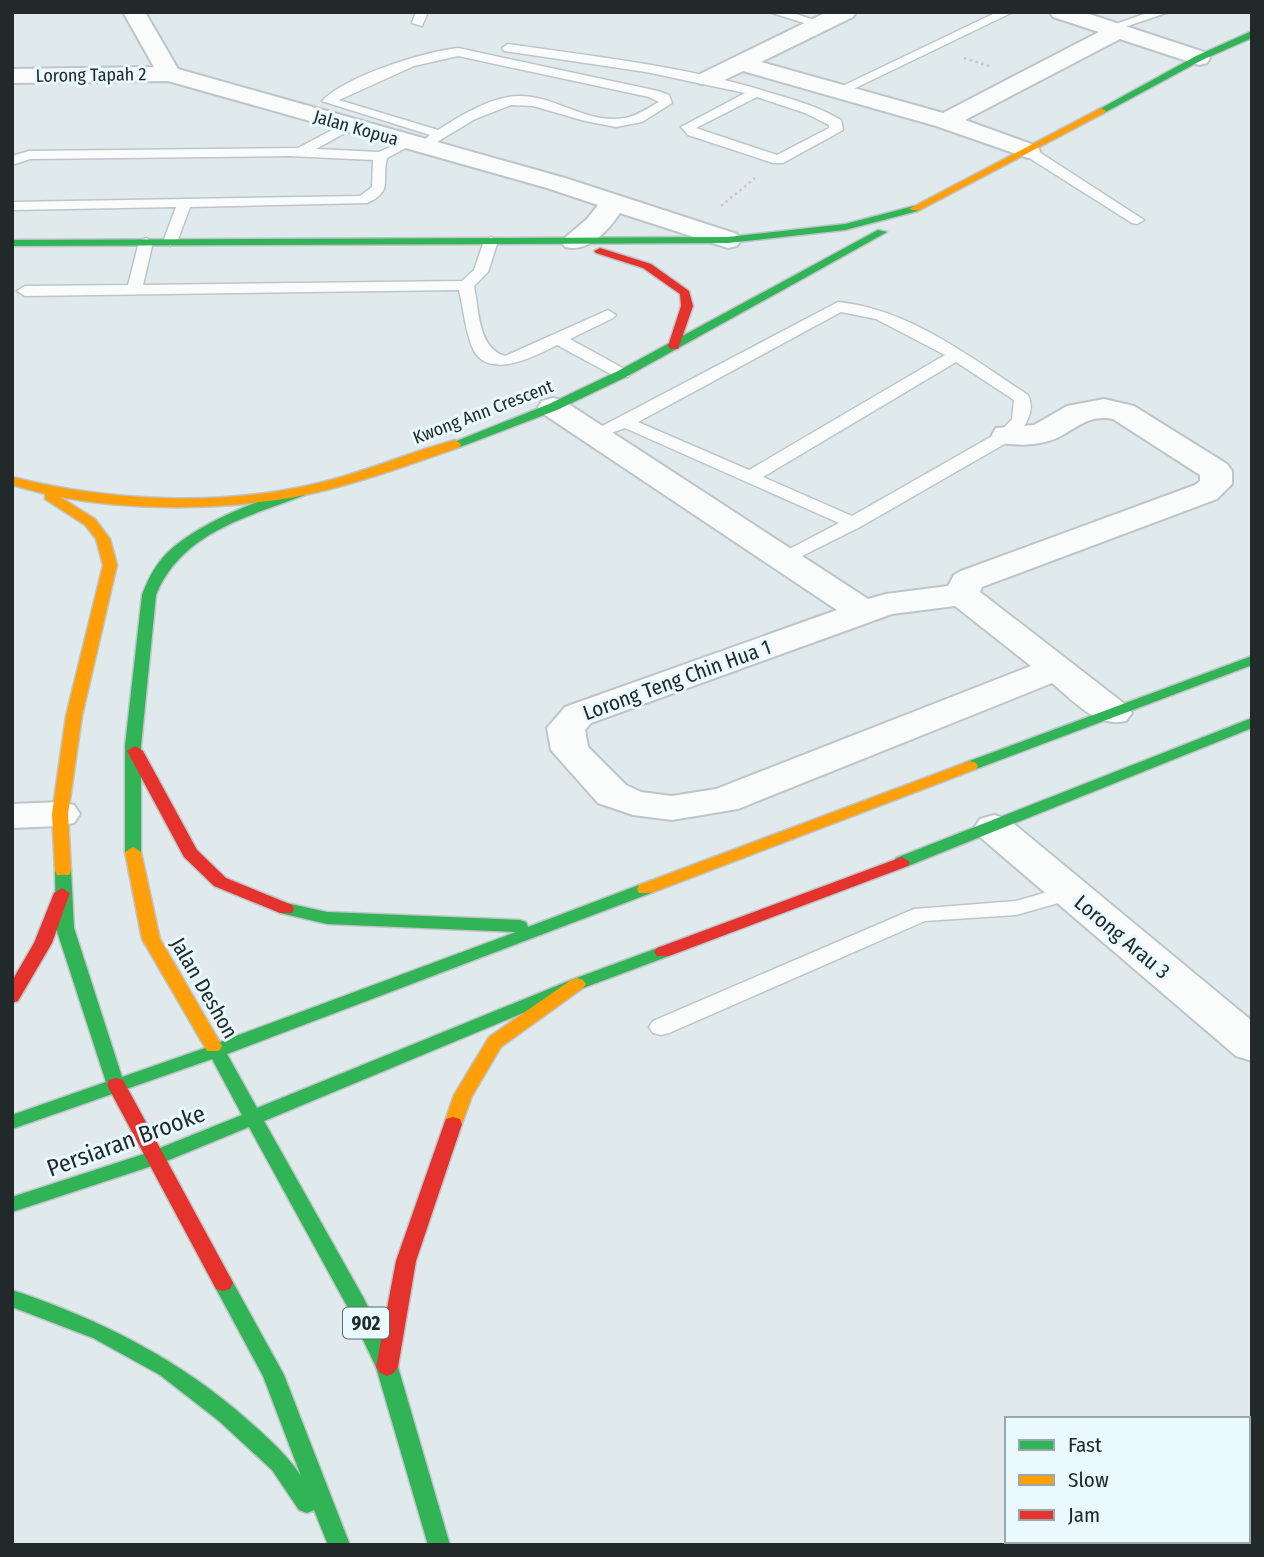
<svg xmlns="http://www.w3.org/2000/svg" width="1264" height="1557" font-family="'Fira Sans Condensed',sans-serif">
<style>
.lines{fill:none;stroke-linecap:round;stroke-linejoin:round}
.lane-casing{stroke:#bdc5c8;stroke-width:3}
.street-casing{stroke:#bdc5c8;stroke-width:4}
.fast-casing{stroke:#bdc5c8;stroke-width:3}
.slow-casing{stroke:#bdc5c8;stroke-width:3}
.jam-casing{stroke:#bdc5c8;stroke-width:3}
.path{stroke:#c4c7c9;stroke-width:2.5;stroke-dasharray:2.5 3.5;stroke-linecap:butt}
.lane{fill:#fafcfc;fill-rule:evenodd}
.street{fill:#fafcfc;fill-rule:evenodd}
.fast{fill:#30b455;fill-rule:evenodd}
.slow{fill:#ff9f0a;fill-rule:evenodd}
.jam{fill:#e5322d;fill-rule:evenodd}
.labels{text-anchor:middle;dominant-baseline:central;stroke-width:6;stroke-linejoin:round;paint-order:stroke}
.far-street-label{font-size:18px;fill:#22292b;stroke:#eaf9fd}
.shield{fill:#eaf9fd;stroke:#5e676a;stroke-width:2}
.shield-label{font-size:19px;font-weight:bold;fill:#22292b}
.street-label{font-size:21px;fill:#22292b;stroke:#eaf9fd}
.near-street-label{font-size:24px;fill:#22292b;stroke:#eaf9fd}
</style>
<rect width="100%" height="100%" fill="#e0e9ec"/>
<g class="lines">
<!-- lane casing -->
<g class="lane-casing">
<path id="lane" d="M416 12H428L422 26 412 23Z
M769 12H790L826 24 820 28Z
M997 12H1013L843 94H833L832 91Z
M1150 12H1169L1110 32 1104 28Z
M508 44C596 57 686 66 771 93 795 100 819 107 841 120L843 130 783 163H773L688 135 681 127 745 93 646 72 504 51 502 48ZM757 97 805 113 829 125V128L777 155 696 128Z
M458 48 658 91 669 95 672 103 642 122 616 127 585 121 533 106 511 105 475 119 424 150 417 146 430 135 322 101C346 76 423 52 458 48ZM458 56 649 97 659 102C648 108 637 116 625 118 588 125 555 95 518 96 490 97 462 115 438 130L339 100 414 66Z
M347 122 354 126 352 129 316 149 379 152 408 139 415 143 387 158C381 180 394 192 367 203L190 207 177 242 170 246 163 242 176 207 12 210V202L360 196 372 187 373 160 289 156 30 159 12 165V156L29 151 298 148Z
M1028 147 1033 148 1144 220 1137 224 1132 223 1023 154V148Z
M491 237 498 241 488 272 474 286C479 311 478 348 505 356L608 310 616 315 613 318 570 339 628 371 630 374 628 377H616L557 345C534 357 484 383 471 344 465 327 463 307 459 290L25 296 17 291 25 286 128 285 139 242 146 238 153 242 143 285 462 281 474 270 484 241Z
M838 302C909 309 970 357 1028 395 1036 412 1025 427 1013 439L860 527 784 565 775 559 778 555 839 523 625 428 595 439 587 434ZM841 312 876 319 945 355 749 470 638 422ZM956 362 1014 400 1012 419 1001 431 852 516 763 477Z
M1068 886 1076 888 1079 893 1076 898 1016 915 925 921 669 1033 661 1035 653 1033 649 1027 653 1021 914 909 1016 901Z"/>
</g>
<!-- street casing -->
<g class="street-casing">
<path id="street" d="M123 12H145L178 69 565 178 737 234 741 240 737 246 728 248 620 213C608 231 588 253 565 247L561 241 587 219 598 205 547 188 168 81 12 83V69L154 67Z
M827 12H856L853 17 761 62 943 113 1099 32 1053 17 1050 12H1083L1207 53 1210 58 1207 63 1199 65 1120 39 965 120 1037 146 1040 151 1037 156 1028 158 936 126 743 71 716 84H700L696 79 700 74Z
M553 398 564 401 868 599 886 594 948 586 954 575 961 571 1195 485 1200 481V475L1113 419C1089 414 1077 428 1057 438 1038 446 1016 446 996 442L992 435 996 428 1034 425 1067 406 1104 399 1134 406 1227 464 1232 471V484L1217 499 982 587 980 592 1126 705 1132 713 1126 721C1096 728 1074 701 1052 683L738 809 672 820 633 815 598 803 551 750 547 728 565 707 837 610 542 413 538 407 542 401ZM955 606 1031 666 716 789 672 796 641 792 626 785 588 747 585 730 591 723 892 614Z
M60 802 74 805 80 814 74 823 60 826 12 828V804Z
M994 815 1008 819 1252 1021V1061L1236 1056 980 837 974 828 980 819Z"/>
</g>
<!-- fast casing -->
<g class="fast-casing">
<path id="fast" d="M1252 31V38L1202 60 1104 113 1096 111 1196 56Z
M914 206 918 207V211L845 230 728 243 12 246V240L728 237 845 224Z
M878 230 887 232 626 377 557 410 460 447 455 448 449 444 549 404 618 371Z
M300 488 307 492 305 495C247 517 181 533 156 595L141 746V852L139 856H127L125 852V746L142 595C148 579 155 565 167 553 198 523 259 499 300 488Z
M1252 656V665L976 769H964L962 766 964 763Z
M1252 718V728L908 866H896L894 862 896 858Z
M63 866 71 871 74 928 122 1077 205 1048 207 1041 213 1040 220 1042 516 932 327 924 280 913 278 909 280 905 286 903 327 912 520 920 526 922 528 927 639 885H651L653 889 651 893 227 1054 257 1108 571 980 663 946 669 948 672 952 669 956 583 988 264 1121 363 1297 398 1367 450 1545H428L376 1367 347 1306 249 1127 164 1162 12 1212V1197L150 1152 242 1115 212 1059 12 1129V1115L106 1082 56 928 55 871Z
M223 1275 230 1277 284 1375 350 1545H328L314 1510 307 1513 299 1510 272 1470 219 1421 160 1375 93 1338 12 1307V1290C100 1319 181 1360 250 1422 269 1439 287 1455 301 1476L263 1376 213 1283 216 1277Z"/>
</g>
<!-- slow casing -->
<g class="slow-casing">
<path id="slow" d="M1101 108 1106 111 1104 113 918 211 909 209Z
M455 440 461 444 460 447C406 466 352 486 295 497 222 510 133 511 60 497L95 519 110 539 117 565 82 716 68 814 71 871 69 875H57L55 871 52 814 66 716 103 565 96 539 85 525 45 499V494L12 485V477C111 502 224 507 323 482 368 471 410 452 455 440Z
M970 761 976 763 978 766 976 769 651 893H639L637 889 639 885Z
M133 847 141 852 160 939 222 1046 219 1051H207L142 939 125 852Z
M577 978 583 980 586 984 583 988 501 1047 472 1096 460 1129 453 1131 446 1129 444 1124 454 1095 489 1037 571 980Z"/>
</g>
<!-- jam casing -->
<g class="jam-casing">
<path id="jam" d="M600 248 651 264 689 291 693 306 678 349H670L668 346 681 306 680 294 643 268 596 253 594 251Z
M135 746 143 751 197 850 226 878 292 905 294 909 292 913H280L214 886 184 857 127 751Z
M902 857 910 862 908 866 669 956H657L654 952 657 948Z
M62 888 70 893 52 943 18 1001 12 1003V981L34 943 54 893Z
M116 1078 123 1080 230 1277 233 1283 230 1289 223 1291 216 1289 107 1085 109 1080Z
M453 1117 460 1119 462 1124 416 1261 398 1367 394 1373 387 1376 380 1373 376 1367 396 1261 444 1124 446 1119Z"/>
</g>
<!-- path -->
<path class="path" d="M964 58 989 66
M721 206 755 178"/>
<!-- lane -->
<use href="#lane" class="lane"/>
<!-- street -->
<use href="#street" class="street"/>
<!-- fast -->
<use href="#fast" class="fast"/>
<!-- slow -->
<use href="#slow" class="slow"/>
<!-- jam -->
<use href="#jam" class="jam"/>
</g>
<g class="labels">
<!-- far-street labels -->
<g class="far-street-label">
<text transform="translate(91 75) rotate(-1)">Lorong Tapah 2</text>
<text transform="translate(356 128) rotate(16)">Jalan Kopua</text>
<text transform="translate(483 412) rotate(-21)">Kwong Ann Crescent</text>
</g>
<!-- shield labels -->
<rect class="shield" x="343" y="1307.5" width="46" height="31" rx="5"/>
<g class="shield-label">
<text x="366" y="1323">902</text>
</g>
<!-- street labels -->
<g class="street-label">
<text transform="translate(677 680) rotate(-20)">Lorong Teng Chin Hua 1</text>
<text transform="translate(1122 937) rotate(40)">Lorong Arau 3</text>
<text transform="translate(204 988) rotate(60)">Jalan Deshon</text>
</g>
<!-- near-street labels -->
<g class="near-street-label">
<text transform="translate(126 1141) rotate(-20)">Persiaran Brooke</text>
</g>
</g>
<!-- border -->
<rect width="1264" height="1557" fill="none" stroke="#22292b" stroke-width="28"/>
<!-- legend -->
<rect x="1005" y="1417" width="245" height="126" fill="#eaf9fd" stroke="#9aa6a9" stroke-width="2"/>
<rect x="1019" y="1440" width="35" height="10" fill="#30b455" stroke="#9aa6a9" stroke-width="2"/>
<text x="1068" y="1452" font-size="21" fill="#22292b">Fast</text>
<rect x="1019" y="1475" width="35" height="10" fill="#ff9f0a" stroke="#9aa6a9" stroke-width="2"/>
<text x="1068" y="1487" font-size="21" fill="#22292b">Slow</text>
<rect x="1019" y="1510" width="35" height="10" fill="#e5322d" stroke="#9aa6a9" stroke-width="2"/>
<text x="1068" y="1522" font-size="21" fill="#22292b">Jam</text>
</svg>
